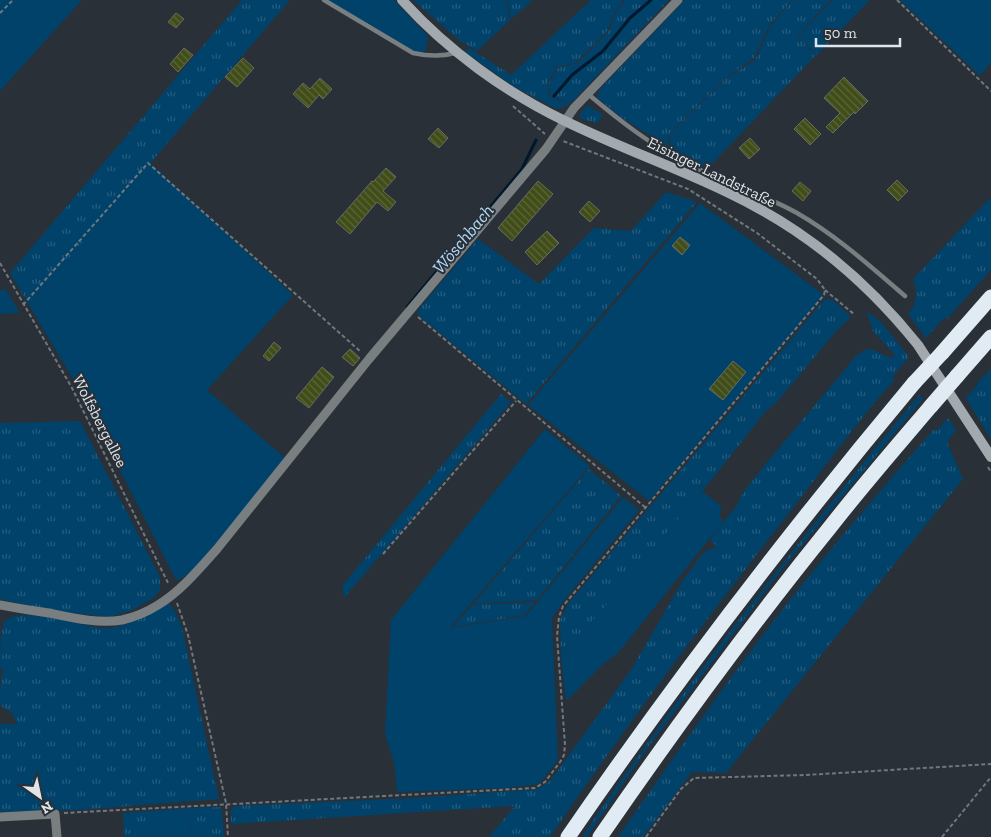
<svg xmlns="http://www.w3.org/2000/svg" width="991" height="837" font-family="'Zilla Slab',serif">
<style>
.grass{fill:url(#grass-tufts)}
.green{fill:#00426a}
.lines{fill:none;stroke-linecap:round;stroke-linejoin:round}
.stream{stroke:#00182c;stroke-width:3}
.building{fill:url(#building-back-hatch);stroke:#686b61}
.path{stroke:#71787d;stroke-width:2;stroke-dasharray:4 2.5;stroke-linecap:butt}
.service{stroke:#797e81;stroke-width:4.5}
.minor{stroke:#797e81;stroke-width:9}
.secondary{stroke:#a3aaaf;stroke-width:10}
.motorway{stroke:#e1ebf4;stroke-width:15}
.motorway-bridge{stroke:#e1ebf4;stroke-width:15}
.labels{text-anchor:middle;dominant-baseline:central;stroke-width:4;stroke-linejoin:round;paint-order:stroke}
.street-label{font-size:16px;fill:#e0e5e9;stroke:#293037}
.water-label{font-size:18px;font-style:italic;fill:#b2dafc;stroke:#293037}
</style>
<defs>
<pattern id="grass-tufts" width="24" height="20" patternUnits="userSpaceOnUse" patternTransform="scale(1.25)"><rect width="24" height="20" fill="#00426a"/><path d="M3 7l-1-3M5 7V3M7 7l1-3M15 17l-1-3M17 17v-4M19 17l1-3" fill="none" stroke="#255d7f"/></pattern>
<pattern id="building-back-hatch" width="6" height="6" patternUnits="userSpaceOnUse" patternTransform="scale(1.25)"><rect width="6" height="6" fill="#414d18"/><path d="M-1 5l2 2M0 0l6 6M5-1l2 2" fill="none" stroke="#5c663a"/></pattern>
</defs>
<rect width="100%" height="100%" fill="#293037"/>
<!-- grass -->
<path class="grass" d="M242 0H290L29 305 10 273Z
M413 0H506L510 20 477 51 460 41Z
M507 0H533L511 19Z
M591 0H623L612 17 608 30 575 63 557 67 548 82V95L570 105 557 109 515 87 465 52 469 48 511 75Z
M625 0H669L570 104 549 94V83L558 68 577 63 610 30 613 17Z
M685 0H792L770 24 754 58 724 79 667 136 670 148 616 114 597 97 600 89Z
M793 0H830L797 37 816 55 707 169 673 150 668 136 725 79 755 60 771 25Z
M832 0H870L817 55 798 37Z
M587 105 603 115 597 123 582 119 579 115Z
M666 192 697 202 526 404 418 315V310L478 239 539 284 594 228 631 231Z
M991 197V270L947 319 945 317 926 338 908 314C917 305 918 291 913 279Z
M825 299 833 300 851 317 838 329 776 403 766 411 709 483 561 659 560 620 568 604Z
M868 312 881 322 909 357 892 377 895 379C857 422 824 468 789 513 706 619 626 726 550 837H489L515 806 231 824V810L235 806 415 798 538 789 550 781 631 670 685 577 705 551 715 548V545L710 539 737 505 742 494 768 461 856 356 865 350 871 349 891 358 895 355 872 330V326L867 315Z
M991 369V439L966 398 979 383 977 381H979Z
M501 394 511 402 344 598 342 586Z
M919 395 923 399 783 568 649 746 587 837H582C685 683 801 538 919 395Z
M948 418 956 430 947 442 963 479 726 773 692 772 643 837H618C674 757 729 677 790 600 836 542 885 485 934 429L937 431Z
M80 421 160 577V589L154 598 132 610 110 617 45 610 0 599V423Z
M589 469 621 496 537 600 473 604Z
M535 602 525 615 453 627 472 605Z
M168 603 175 611 182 628 219 799 77 810 0 812V724H17L12 713 0 705V689L3 670 0 667C0 653 0 633 4 622 17 604 84 627 104 628 126 628 149 614 168 603Z
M220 807 222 811 224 837H192L190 808Z
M150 811 152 837H124L123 813Z"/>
<!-- green -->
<path class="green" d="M0 0H82L0 91Z
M326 0H394L428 36 426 50 423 52H414Z
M900 0H991V63L980 76Z
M150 163 293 295 207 390 286 459C269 480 197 575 178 580L175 578 77 386 29 305Z
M700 203 824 295 649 501 528 405Z
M0 290H6L20 313 0 314Z
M545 429 590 466 450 628 526 616 623 497 639 510 566 598 552 618 558 760 539 784 505 788 397 792 394 762 385 734 391 620Z
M702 491 721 506 720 517 723 522 618 653 603 664 566 701 561 659Z
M190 808 192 837H152L150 811Z"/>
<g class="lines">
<!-- stream -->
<path class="stream" d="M554 96 572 75 603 51 630 18 651 0
M407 307 522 169 536 140"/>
</g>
<!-- building -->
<path class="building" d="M176 13 184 19 176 28 168 22Z
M184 48 193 55 178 72 170 64Z
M243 58 254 68 237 87 225 77Z
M844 77 868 101 855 114 854 112 833 133 826 127 840 113 824 98Z
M320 78 332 89 323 99 319 95 308 108 293 94 303 83 310 89Z
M805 118 821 134 810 145 794 129Z
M438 128 448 138 439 148 428 139Z
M750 138 760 149 749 159 739 148Z
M386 168 396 177 383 191 396 202 388 211 377 202 350 234 336 222 372 181 373 182Z
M897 180 908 191 898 201 887 190Z
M538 181 553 194 512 241 498 228Z
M800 182 811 191 803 201 792 191Z
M589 201 600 211 590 222 579 212Z
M547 231 559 243 537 265 525 252Z
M680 237 690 245 682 255 672 246Z
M274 342 281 348 269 361 263 356Z
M350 349 360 358 353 366 342 357Z
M733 361 746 372 723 400 709 389Z
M322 367 334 377 309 408 296 398Z"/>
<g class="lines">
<!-- path -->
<path class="path" d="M897 0 991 91
M0 13 13 0
M513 106 545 134
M0 263 72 388 169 585
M825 290 855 315
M23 305 148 163 361 352
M418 317 646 508
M988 467 991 472
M383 554 516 401
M177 603 188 635 226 803 228 837
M64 813 535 788 545 782 560 762 564 755 565 745 557 636 559 617 563 606 824 295 825 290 817 279 757 233 688 189 563 141
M646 837 681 789 694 778 806 775 991 764
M942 837 991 777"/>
<!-- service -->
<path class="service" d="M324 0 413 53C427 56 441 57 455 53
M588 94C620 121 652 146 690 165 725 183 763 194 797 213 837 236 870 266 905 296"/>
<!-- minor -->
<path class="minor" d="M0 605C16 608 33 611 49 613 73 618 99 624 122 620 135 617 147 612 158 605 181 591 199 569 217 549L369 359 546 149 574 108 678 0
M0 817 55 814 57 837"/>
<!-- secondary -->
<path class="secondary" d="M402 0C447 50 505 92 565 121 628 152 696 174 758 208 820 242 874 290 918 345L991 457"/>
<!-- motorway -->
<path class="motorway" d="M942 353 991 297
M957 376 991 337
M568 837C676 680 792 529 914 383
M600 837C673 731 750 626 831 526 863 485 897 446 931 406"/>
<!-- motorway-bridge -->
<path class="motorway-bridge" d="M914 383 942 353
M931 406 957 376"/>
</g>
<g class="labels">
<!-- street labels -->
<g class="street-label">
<text transform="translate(712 172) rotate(26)">Eisinger Landstraße</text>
<text transform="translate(100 421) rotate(63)">Wolfsbergallee</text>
</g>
<!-- water labels -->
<g class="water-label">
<text transform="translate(463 239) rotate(-50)">Wöschbach</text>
</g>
</g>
<!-- north arrow -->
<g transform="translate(40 797) rotate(147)" stroke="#293037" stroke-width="4" paint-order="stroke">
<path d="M0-4L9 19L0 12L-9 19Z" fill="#e0e5e9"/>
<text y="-8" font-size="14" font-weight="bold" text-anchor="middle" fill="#e0e5e9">N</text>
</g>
<!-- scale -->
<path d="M816 38v8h84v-8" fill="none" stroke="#e0e5e9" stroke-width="2.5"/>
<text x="824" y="38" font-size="15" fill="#e0e5e9" stroke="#293037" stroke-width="4" paint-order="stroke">50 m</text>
</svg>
